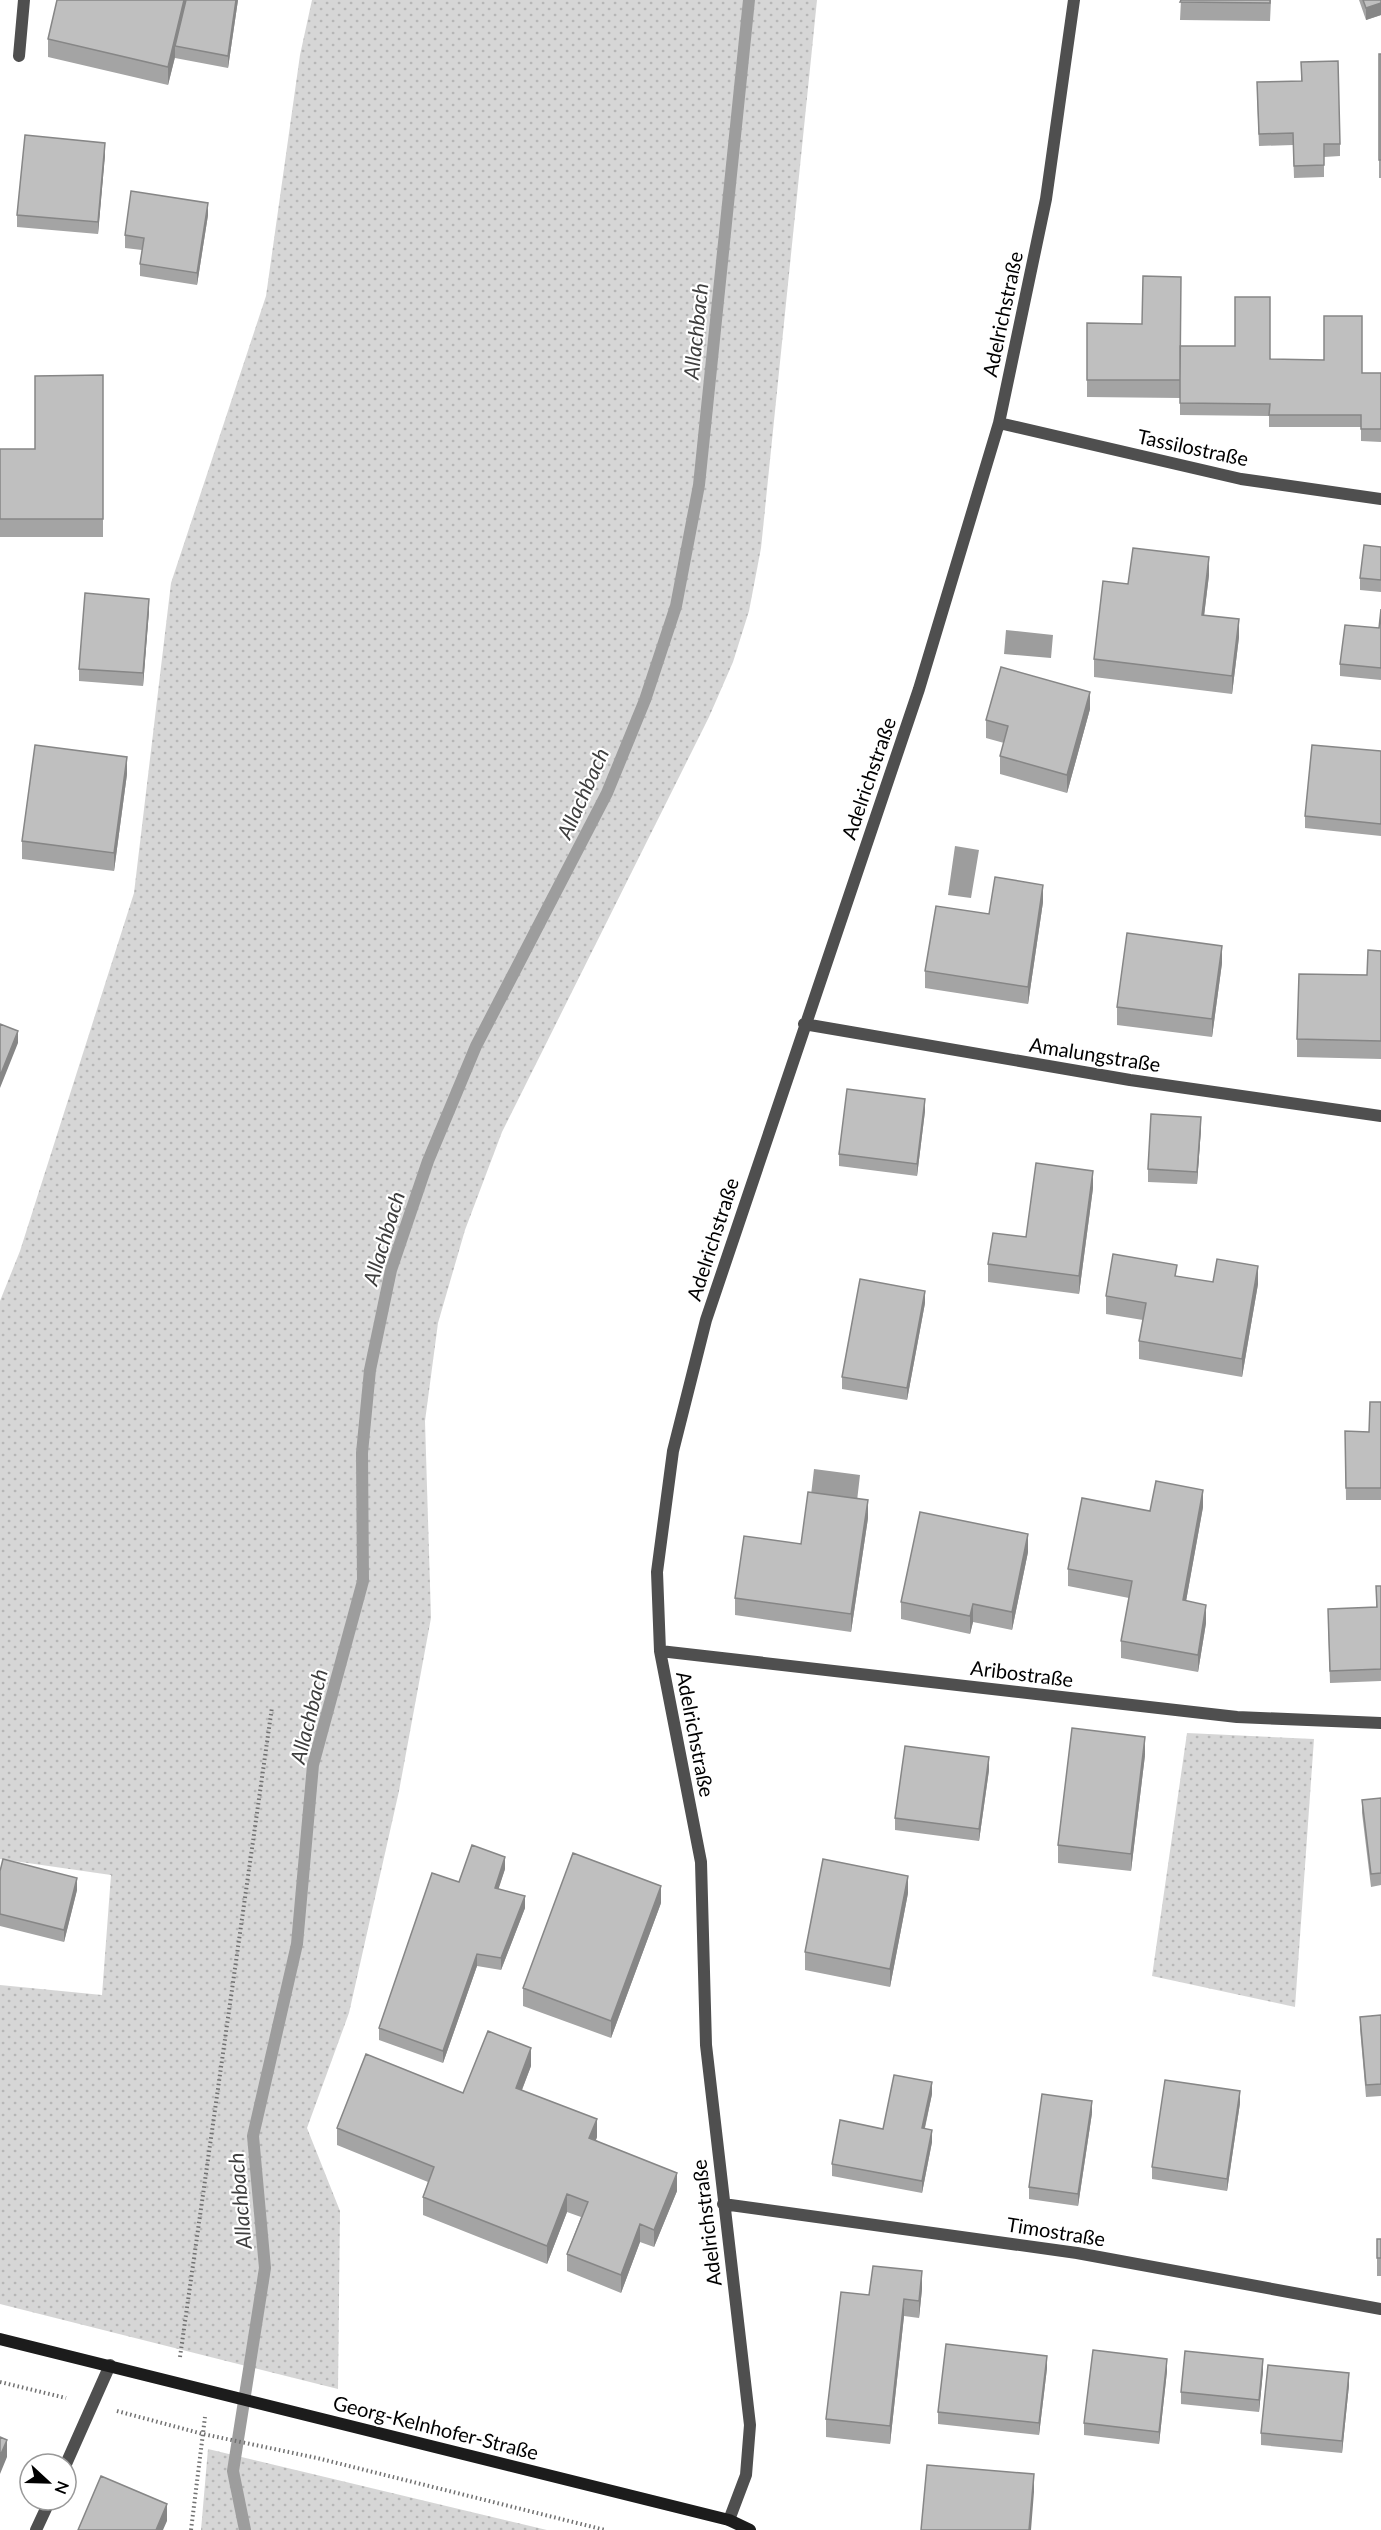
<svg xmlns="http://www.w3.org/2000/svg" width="1381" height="2530" font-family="Lato,sans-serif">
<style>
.grass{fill:url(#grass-dots)}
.water{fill:#9d9d9d}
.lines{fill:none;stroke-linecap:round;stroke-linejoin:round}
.stream{stroke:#9d9d9d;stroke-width:12}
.path{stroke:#717171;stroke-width:4;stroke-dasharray:1.5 3;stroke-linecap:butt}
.lane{stroke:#4f4f4f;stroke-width:12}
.street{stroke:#4f4f4f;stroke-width:12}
.secondary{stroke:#1c1c1c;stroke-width:12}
.wall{fill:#a4a4a4}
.shaded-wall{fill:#868686}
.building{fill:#bfbfbf;stroke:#868686;stroke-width:1.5}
.labels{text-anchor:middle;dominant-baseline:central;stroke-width:4.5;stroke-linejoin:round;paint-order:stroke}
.street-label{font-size:20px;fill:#000;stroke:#fff}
.water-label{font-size:21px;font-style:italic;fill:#3e3e3e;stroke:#fff}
</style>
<defs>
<pattern id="grass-dots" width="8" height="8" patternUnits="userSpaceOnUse" patternTransform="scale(1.5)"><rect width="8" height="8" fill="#d6d6d6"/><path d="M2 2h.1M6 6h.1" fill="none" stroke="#b6b6b6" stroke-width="1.8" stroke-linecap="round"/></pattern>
</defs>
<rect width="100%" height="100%" fill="#fff"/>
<!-- grass -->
<path class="grass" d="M312 0H817L761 548 749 611 733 662 709 717 502 1132 465 1230 438 1323 425 1421 431 1618 399 1791 349 2013 307 2128 340 2211 338 2389 0 2304V1985L102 1995 111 1875 0 1859V1301L20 1251 134 893 171 583 266 296 300 55Z
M1187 1733 1314 1739 1295 2007 1152 1976Z
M208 2449 547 2530H201Z"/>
<!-- water -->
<path class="water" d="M1006 630 1053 635 1051 658 1004 654Z
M955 846 979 850 971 898 948 895Z
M814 1469 860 1475 857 1501 811 1495Z"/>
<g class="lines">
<!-- stream -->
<path class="stream" d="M245 2530 233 2471 265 2268 253 2136 297 1944 313 1765 363 1581 362 1453 370 1370 391 1270 428 1161 476 1046 607 793 645 700 676 606 699 485 749 0"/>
<!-- path -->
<path class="path" d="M180 2357 272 1707
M0 2382 66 2398
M117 2411 203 2434 317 2458 605 2530
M191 2530 205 2417"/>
<!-- lane -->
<path class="lane" d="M19 56 24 0"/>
<!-- street -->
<path class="street" d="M999 423 1241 479 1381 499
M804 1024 1130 1080 1381 1116
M660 1651 1237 1717 1381 1723
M723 2204 1077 2253 1381 2309
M66 2464 110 2365
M729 2520 746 2475 750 2425 706 2045 701 1862 660 1651 657 1572 673 1451 706 1320 919 689 999 423 1046 199 1074 0
M36 2530 50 2500"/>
<!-- secondary -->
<path class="secondary" d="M0 2339 729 2520 750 2530"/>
</g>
<!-- wall -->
<path class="wall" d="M238 0 228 68 175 58V57L168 85 48 57V39Z
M1181 0H1271L1270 21 1180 20Z
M1359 0H1381V15L1366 20Z
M1379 54H1381V178H1379Z
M1301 62 1340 144V156L1324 157V177L1294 178 1293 145 1259 146 1257 94 1301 81Z
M105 155 98 234 17 227V215Z
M208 215 197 285 140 276V264L142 250 125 248V235Z
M1087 323 1180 346 1362 373H1381V442L1361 441V427H1269V416L1180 415V371V398L1087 397Z
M103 375V537H0V449H35Z
M1381 547V592L1360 590V578Z
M1209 575 1204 615 1239 637 1232 694 1094 677V659L1128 584Z
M1381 609V680L1340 676V664L1379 628Z
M149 611 143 686 79 681V669Z
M1090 709 1067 793 1000 774V756L1004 743 986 738V720Z
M1381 751V836L1305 828V816Z
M127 774 114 871 22 859V841Z
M1043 902 1028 1004 925 988V971L989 914Z
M1381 951V1059L1297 1057V1039L1367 975Z
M1222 963 1212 1037 1117 1025V1007Z
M925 1111 917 1176 839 1166V1154Z
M1201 1129 1197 1184 1148 1182V1169Z
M1093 1188 1079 1294 988 1282V1264Z
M1177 1276 1213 1282 1258 1284 1242 1377 1139 1359V1341L1143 1320 1106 1314V1296Z
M925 1303 907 1400 842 1389V1377Z
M1381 1402V1500H1346L1345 1431 1369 1432Z
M1203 1507 1186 1601 1206 1623 1198 1672 1121 1658V1641L1129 1598 1068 1586V1569L1150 1511Z
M868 1518 851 1632 735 1615V1598L801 1544Z
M1028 1552 1012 1630 973 1622 970 1634 901 1619V1602Z
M1381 1586V1681L1330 1683 1328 1621 1376 1607Z
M1145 1755 1131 1871 1058 1863V1845Z
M989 1770 979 1841 895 1830V1818Z
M1381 1798V1885L1371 1887 1362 1813V1800Z
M505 1869 498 1889 525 1908 501 1970 477 1966 443 2063 379 2040V2028L459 1882Z
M0 1871 77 1890 64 1942 0 1926Z
M908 1893 890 1987 805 1970V1952Z
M661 1903 611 2038 523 2006V1988Z
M1381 2015V2096L1366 2097 1360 2029V2017Z
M531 2066 522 2090 597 2137 596 2140 677 2191 654 2247 640 2242 621 2293 567 2271V2254L581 2217 567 2212 547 2264 423 2215V2197L428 2182 337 2145V2128L463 2093Z
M932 2094 925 2128 932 2142 922 2193 832 2176V2164L883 2129Z
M1240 2103 1227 2191 1152 2179V2167Z
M1092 2113 1078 2206 1029 2199V2187Z
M1377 2239H1381V2276H1377Z
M922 2289 919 2318 904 2316 890 2444 826 2437V2419L869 2295Z
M1047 2368 1039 2435 938 2424V2412Z
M1167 2371 1159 2444 1084 2435V2423Z
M1263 2371 1259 2412 1181 2404V2392Z
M1349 2385 1342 2453 1261 2445V2433Z"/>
<!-- shaded-wall -->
<path class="shaded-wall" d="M184 0H188L175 46V57L168 85V67Z
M236 0H238L228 68V56Z
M1381 3V15L1366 20V8Z
M105 143V155L98 234V222Z
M208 203V215L197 285V273Z
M1209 557V575L1202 633V615Z
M149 599V611L143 686V673Z
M1239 619V637L1232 694V676Z
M1090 692V709L1067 793V775Z
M127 757V774L114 871V853Z
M1043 885V902L1028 1004V987Z
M1222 946V963L1212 1037V1019Z
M18 1031V1043L0 1088V1076Z
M925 1099V1111L917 1176V1164Z
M1201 1117V1129L1197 1184V1172Z
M1093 1171V1188L1079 1294V1276Z
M1258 1266V1284L1242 1377V1359Z
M925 1291V1303L907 1400V1388Z
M1203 1490V1507L1183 1618V1600Z
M868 1500V1518L851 1632V1614Z
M1028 1534V1552L1012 1630V1612Z
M973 1604V1622L970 1634V1616Z
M1206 1605V1623L1198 1672V1655Z
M1145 1737V1755L1131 1871V1854Z
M989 1757V1770L979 1841V1829Z
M505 1857V1869L495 1900V1888Z
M908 1876V1893L890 1987V1969Z
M77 1878V1890L64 1942V1930Z
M661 1886V1903L611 2038V2021Z
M525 1896V1908L501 1970V1958Z
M477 1954V1966L443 2063V2051Z
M531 2048V2066L516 2105V2088Z
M932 2082V2094L922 2140V2128Z
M1240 2091V2103L1227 2191V2179Z
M1092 2101V2113L1078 2206V2194Z
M597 2119V2137L589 2156V2138Z
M932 2130V2142L922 2193V2181Z
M677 2173V2191L654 2247V2230Z
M567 2194V2212L547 2264V2246Z
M640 2224V2242L621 2293V2275Z
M922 2271V2289L919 2318V2301Z
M904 2299V2316L890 2444V2426Z
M1047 2356V2368L1039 2435V2423Z
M1167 2359V2371L1159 2444V2432Z
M1263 2359V2371L1259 2412V2400Z
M1349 2373V2385L1342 2453V2441Z
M7 2440V2457L0 2474V2456Z
M1034 2474V2492L1031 2530H1029Z
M167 2504V2521L163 2530H156Z"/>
<!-- building -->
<path class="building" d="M57 0H184L168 67 48 39Z
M186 0H236L228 56 175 46Z
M1181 0H1270V3L1180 2Z
M1363 0H1381V3L1366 8Z
M1379 54H1381V160H1379Z
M1338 61 1340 144H1324V165L1294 166 1293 133 1259 134 1257 82 1302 81 1301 62Z
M25 135 105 143 98 222 17 215Z
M131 191 208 203 197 273 140 264 144 238 125 235Z
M1143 276 1181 277 1180 380H1087V323L1142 324Z
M1235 297H1270V359L1324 360V316H1362V373H1381V429H1361V415H1269L1270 404 1180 403V346H1235Z
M103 375V519H0V449H35V376Z
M1364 545 1381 547V580L1360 578Z
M1133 548 1209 557 1202 615 1239 619 1232 676 1094 659 1103 581 1128 584Z
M85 593 149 599 143 673 79 669Z
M1381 609V668L1340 664 1345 625 1379 628Z
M1001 667 1090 692 1067 775 1000 756 1008 726 986 720Z
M35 745 127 757 114 853 22 841Z
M1312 745 1381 751V824L1305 816Z
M995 877 1043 885 1028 987 925 971 936 906 989 914Z
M1127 933 1222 946 1212 1019 1117 1007Z
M1368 950 1381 951V1041L1297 1039 1299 974 1367 975Z
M0 1024 18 1031 0 1076Z
M847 1089 925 1099 917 1164 839 1154Z
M1151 1114 1201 1117 1197 1172 1148 1169Z
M1036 1163 1093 1171 1079 1276 988 1264 993 1233 1026 1237Z
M1113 1254 1177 1265 1175 1276 1213 1282 1217 1259 1258 1266 1242 1359 1139 1341 1146 1303 1106 1296Z
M860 1279 925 1291 907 1388 842 1377Z
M1370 1402H1381V1488H1346L1345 1431 1369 1432Z
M1156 1481 1203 1490 1183 1600 1206 1605 1198 1655 1121 1641 1132 1581 1068 1569 1082 1498 1150 1511Z
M808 1492 868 1500 851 1614 735 1598 744 1536 801 1544Z
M920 1512 1028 1534 1012 1612 973 1604 970 1616 901 1602Z
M1376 1586H1381V1669L1330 1671 1328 1609 1377 1607Z
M1072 1728 1145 1737 1131 1854 1058 1845Z
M905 1746 989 1757 979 1829 895 1818Z
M1381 1798V1873L1371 1874 1362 1800Z
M472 1845 505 1857 495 1888 525 1896 501 1958 477 1954 443 2051 379 2028 432 1873 459 1882Z
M573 1853 661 1886 611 2021 523 1988Z
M3 1859 77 1878 64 1930 0 1914V1871Z
M823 1859 908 1876 890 1969 805 1952Z
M1381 2015V2084L1366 2085 1360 2017Z
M488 2031 531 2048 516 2088 597 2119 589 2138 677 2173 654 2230 640 2224 621 2275 567 2254 588 2202 567 2194 547 2246 423 2197 434 2167 337 2128 366 2054 463 2093Z
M894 2075 932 2082 922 2128 932 2130 922 2181 832 2164 840 2120 883 2129Z
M1165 2080 1240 2091 1227 2179 1152 2167Z
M1042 2094 1092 2101 1078 2194 1029 2187Z
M1377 2239H1381V2258H1377Z
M873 2266 922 2271 919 2301 904 2299 890 2426 826 2419 841 2292 869 2295Z
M946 2344 1047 2356 1039 2423 938 2412Z
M1093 2350 1167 2359 1159 2432 1084 2423Z
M1185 2351 1263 2359 1259 2400 1181 2392Z
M1268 2365 1349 2373 1342 2441 1261 2433Z
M0 2437 7 2440 0 2456Z
M927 2465 1034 2474 1029 2530H921Z
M101 2476 167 2504 156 2530H78Z"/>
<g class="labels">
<!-- street labels -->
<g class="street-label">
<text transform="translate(1002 314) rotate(-78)">Adelrichstraße</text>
<text transform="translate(1193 447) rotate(12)">Tassilostraße</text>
<text transform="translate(868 778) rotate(-71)">Adelrichstraße</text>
<text transform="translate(1095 1054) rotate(9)">Amalungstraße</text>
<text transform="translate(712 1239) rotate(-72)">Adelrichstraße</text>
<text transform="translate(1022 1673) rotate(7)">Aribostraße</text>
<text transform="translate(696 1734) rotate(79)">Adelrichstraße</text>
<text transform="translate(706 2223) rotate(-97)">Adelrichstraße</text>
<text transform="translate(1056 2231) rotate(9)">Timostraße</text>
<text transform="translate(436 2427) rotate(14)">Georg-Kelnhofer-Straße</text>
</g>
<!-- water labels -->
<g class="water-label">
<text transform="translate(695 331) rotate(-84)">Allachbach</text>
<text transform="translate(582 793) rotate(-66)">Allachbach</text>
<text transform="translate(383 1238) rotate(-73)">Allachbach</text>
<text transform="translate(308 1716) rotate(-76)">Allachbach</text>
<text transform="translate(239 2201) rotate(-95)">Allachbach</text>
</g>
</g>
<!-- north arrow -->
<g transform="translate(48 2482) rotate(112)"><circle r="28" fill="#ffffff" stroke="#999999" stroke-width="1.5"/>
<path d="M0-4.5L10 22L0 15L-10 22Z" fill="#000000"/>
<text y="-9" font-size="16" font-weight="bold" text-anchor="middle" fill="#000000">N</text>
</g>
</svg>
